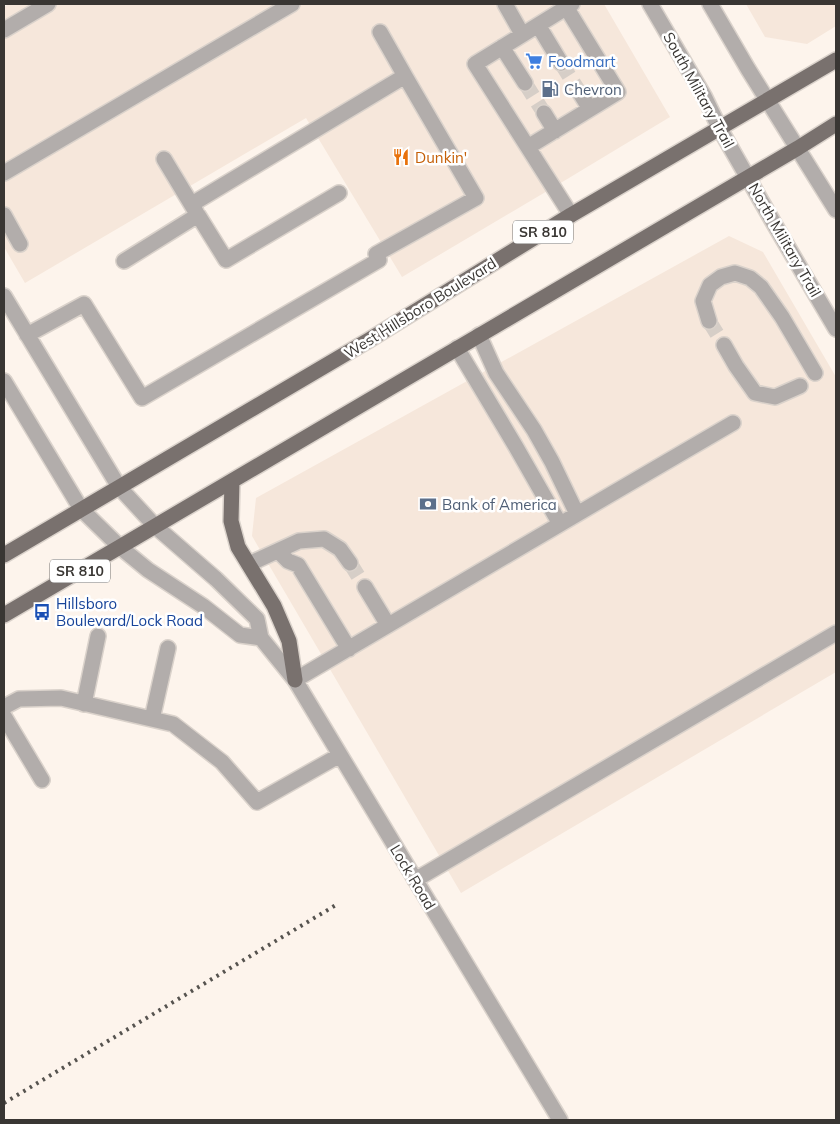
<svg xmlns="http://www.w3.org/2000/svg" width="840" height="1124" font-family="Mulish,sans-serif">
<style>
.built{fill:#f6e7db}
.lines{fill:none;stroke-linecap:round;stroke-linejoin:round}
.minor-tunnel{stroke:#d6cec7;stroke-width:15;stroke-dasharray:15 8;stroke-linecap:butt}
.minor-casing{stroke:#dad2cb;stroke-width:18}
.major-casing{stroke:#dad2cb;stroke-width:18}
.minor{stroke:#b2adab;stroke-width:15}
.major{stroke:#79716e;stroke-width:15}
.rail{stroke:#56534f;stroke-width:4;stroke-dasharray:2.5 5;stroke-linecap:butt}
.labels{text-anchor:middle;dominant-baseline:central;stroke-width:5;stroke-linejoin:round;paint-order:stroke}
.shield{fill:#fff;stroke:#747270;stroke-width:1}
.shield-label{font-size:14px;font-weight:bold;fill:#393633}
.shop-label{font-size:15px;fill:#366cbe;stroke:#fff;text-anchor:start}
.service-label{font-size:15px;fill:#4e5e75;stroke:#fff;text-anchor:start}
.street-label{font-size:15px;fill:#393633;stroke:#fff}
.food-label{font-size:15px;fill:#c56008;stroke:#fff;text-anchor:start}
.transit-label{font-size:15px;fill:#164399;stroke:#fff;text-anchor:start}
</style>
<rect width="100%" height="100%" fill="#fdf4ec"/>
<!-- built -->
<path class="built" d="M9 4H604L670 117 554 187 402 277 306 118 25 283 4 247V7Z
M746 4H836V26L807 44 765 37Z
M729 236 763 252 836 377V672L461 893 252 536 256 498Z"/>
<g class="lines">
<!-- minor-tunnel -->
<path class="minor-tunnel" d="M561 63 580 93
M525 83 544 113
M709 321 724 345
M350 563 365 587"/>
<!-- minor casing -->
<g class="minor-casing">
<path id="minor" d="M505 4 522 34
M650 4 704 96 720 129 776 227 836 329
M710 4 748 69 836 210
M538 25 561 63
M4 30 48 4
M380 32 405 76
M502 47 525 83
M580 93 590 109
M544 113 555 131
M528 147 618 92 566 7
M164 159 196 212
M4 173 292 4
M192 204 405 76 476 198 376 254
M4 215 20 244
M571 215 475 64 572 4
M124 261 198 215 226 260 339 193
M4 296 119 487 155 526 216 579 257 619 261 638 295 680 560 1120
M709 321 703 301 710 285 721 277 735 273 750 278 761 287 782 317 815 373
M27 335 84 304 142 398 379 260
M479 335 496 373 534 430 552 462 577 514
M724 345 736 366 755 393 775 397 800 386
M457 348 516 447 560 524
M4 381 81 509 120 547 148 570 203 606 240 635 261 638
M278 551 288 561 298 565 349 649
M249 564 299 541 324 539 340 549 350 563
M365 587 388 625
M295 680 608 496 733 423
M84 704 98 636
M4 707 19 699 61 698 173 724 222 762 257 802 340 755
M4 716 42 780
M152 719 168 648
M415 880 836 633"/>
</g>
<!-- major casing -->
<g class="major-casing">
<path id="major" d="M232 481 231 521 238 547 274 606 289 641 295 680
M4 555 369 340 571 215 836 60
M4 615 798 148 836 124"/>
</g>
<!-- minor -->
<use href="#minor" class="minor"/>
<!-- major -->
<use href="#major" class="major"/>
<!-- rail -->
<path class="rail" d="M4 1103 336 905"/>
</g>
<!-- icons -->
<defs>
<g id="supermarket-bare" transform="scale(1.35)"><path d="M-6-5.5h2.5l.6 2H6L4.5 2H-2.5L-4.4-4H-6ZM-1.5 3.2a1.3 1.3 0 1 0 .1 0ZM3 3.2a1.3 1.3 0 1 0 .1 0Z" fill="#3f7fe0" stroke="#fff" stroke-width="2.5" paint-order="stroke"/></g>
<g id="fuel-bare" transform="scale(1.35)"><path d="M-5.5-6h7V0h2V4h1.3V-2.5L3-4.5l.8-.8L6-3V5H2.5V1h-1V6h-7ZM-4.2-4.7v3.2H.2V-4.7Z" fill="#5c6f8a" stroke="#fff" stroke-width="2.5" paint-order="stroke"/></g>
<g id="restaurant-bare" transform="scale(1.35)"><path d="M-5-6h1v4h1v-4h1v4h1v-4h1v5L-1.5 .5V6h-2V.5L-5-1ZM5-6V6H3V1.5H1.5Q1.5-4 5-6Z" fill="#e8710a" stroke="#fff" stroke-width="2.5" paint-order="stroke"/></g>
<g id="bank-bare" transform="scale(1.35)"><path d="M-6-4H6V4H-6ZM0-2.3a2.3 2.3 0 1 0 0 4.6a2.3 2.3 0 1 0 0-4.6Z" fill="#5c6f8a" stroke="#fff" stroke-width="2.5" paint-order="stroke"/></g>
<g id="bus-bare" transform="scale(1.35)"><path d="M-5-6H5V4H4V6H2V4H-2V6H-4V4H-5ZM-3.5-4V0h7V-4ZM-3.5 1.2v1.5H-2V1.2ZM2 1.2v1.5H3.5V1.2Z" fill="#1a4fb4" stroke="#fff" stroke-width="2.5" paint-order="stroke"/></g>
</defs>
<g fill-rule="evenodd">
<use href="#supermarket-bare" x="534" y="61"/>
<use href="#fuel-bare" x="550" y="89"/>
<use href="#restaurant-bare" x="401" y="157"/>
<use href="#bank-bare" x="428" y="504"/>
<use href="#bus-bare" x="42" y="612"/>
</g>
<g class="labels">
<!-- shield labels -->
<g class="shield">
<rect x="513" y="220.5" width="60" height="23" rx="4"/>
<rect x="50" y="559.5" width="60" height="23" rx="4"/>
</g>
<g class="shield-label">
<text x="543" y="232">SR 810</text>
<text x="80" y="571">SR 810</text>
</g>
<!-- shop labels -->
<g class="shop-label">
<text x="548" y="61">Foodmart</text>
</g>
<!-- service labels -->
<g class="service-label">
<text x="564" y="89">Chevron</text>
<text x="442" y="504">Bank of America</text>
</g>
<!-- street labels -->
<g class="street-label">
<text transform="translate(699 90) rotate(61)">South Military Trail</text>
<text transform="translate(785 240) rotate(60)">North Military Trail</text>
<text transform="translate(420 308) rotate(-32)">West Hillsboro Boulevard</text>
<text transform="translate(413 877) rotate(59)">Lock Road</text>
</g>
<!-- food labels -->
<g class="food-label">
<text x="415" y="157">Dunkin'</text>
</g>
<!-- transit labels -->
<g class="transit-label">
<text x="56" y="603">Hillsboro<tspan x="56" dy="17">Boulevard/Lock Road</tspan></text>
</g>
</g>
<!-- border -->
<rect width="840" height="1124" fill="none" stroke="#393633" stroke-width="10"/>
</svg>
